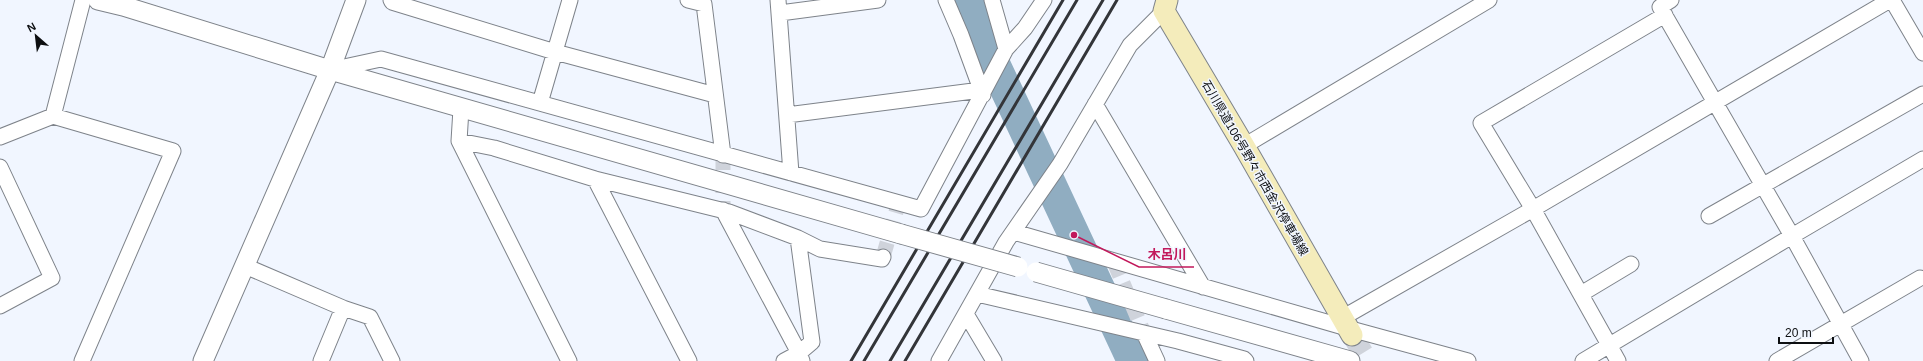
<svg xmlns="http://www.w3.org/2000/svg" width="1923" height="361" font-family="Arial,'Noto Sans JP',sans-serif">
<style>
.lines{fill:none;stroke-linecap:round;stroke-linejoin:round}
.river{stroke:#90adc1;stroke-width:32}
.minor-tunnel{stroke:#cfd3db;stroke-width:15;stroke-dasharray:15 8;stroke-linecap:butt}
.secondary-tunnel{stroke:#cfd3db;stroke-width:21;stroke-dasharray:21 10;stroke-linecap:butt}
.minor-casing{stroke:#7e838a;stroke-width:17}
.tertiary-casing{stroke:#7e838a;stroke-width:21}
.secondary-casing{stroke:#7e838a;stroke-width:23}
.minor{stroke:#fff;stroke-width:15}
.tertiary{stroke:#fff;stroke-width:19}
.secondary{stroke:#f4ecbb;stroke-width:21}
.rail{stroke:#333539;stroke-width:3}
.tertiary-bridge-casing{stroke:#7e838a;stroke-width:21;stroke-linecap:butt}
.tertiary-bridge{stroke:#fff;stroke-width:19}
.labels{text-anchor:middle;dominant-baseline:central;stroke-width:3;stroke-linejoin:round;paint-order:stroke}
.street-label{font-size:12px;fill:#0d0f11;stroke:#f1f6ff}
.leader{fill:none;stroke:#c2185b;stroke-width:1.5}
.callout-dot{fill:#c2185b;stroke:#f1f6ff;stroke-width:1.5}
.callout-label{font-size:13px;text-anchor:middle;font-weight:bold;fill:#c2185b;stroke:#f1f6ff;stroke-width:3;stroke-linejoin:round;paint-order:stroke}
</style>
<rect width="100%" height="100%" fill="#f1f6ff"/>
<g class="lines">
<!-- river -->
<path class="river" d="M968 0 982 38 1133 361"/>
<!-- minor-tunnel -->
<path class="minor-tunnel" d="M723 155V210
M883 257 898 205
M1114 262 1144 333"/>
<!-- secondary-tunnel -->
<path class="secondary-tunnel" d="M1352 335 1368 361"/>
<!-- minor casing -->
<g class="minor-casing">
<path id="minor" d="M391 0 392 2 555 52 715 95
M688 0 704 4 723 155
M778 0 791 173
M946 0 961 35 983 95
M1892 0 1923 53
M780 13 878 0
M1006 49 1025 28 1044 0
M330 70 381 59 921 209 1006 49 992 0
M540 103 570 0
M1095 104 1203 287
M461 109 459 141 569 361
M787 115 981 90
M53 116 173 151 82 361
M0 137 53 116 83 0
M459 141 494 148 595 179 729 212 798 238 820 249 882 259 883 257
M1244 146 1489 0
M0 167 52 278 0 306
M595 179 689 361
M723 210 799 353 802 361
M1709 216 1923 94
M1014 232 1347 328 1468 361
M245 266 343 308 321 361
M977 294 1178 341 1244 359 1246 361
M1581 294 1631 264
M343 308 370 317 392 361
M966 314 994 361
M1342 318 1533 209 1481 123 1665 15
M1144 333 1157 361
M784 361 799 353 812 342 798 238
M939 361 1006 242 1060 164 1130 45 1164 11
M1583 361 1792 236 1660 7 1671 0
M1618 361 1533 209 1890 0
M1777 361 1920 278
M1861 361 1792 236 1923 159"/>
</g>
<!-- tertiary casing -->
<g class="tertiary-casing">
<path id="tertiary" d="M98 0 123 6 330 70 901 234
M1166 309 1350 361
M203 361 330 70 356 0"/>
</g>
<!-- secondary casing -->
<g class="secondary-casing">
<path id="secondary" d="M1167 0 1164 11 1244 146 1352 335"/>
</g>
<!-- minor -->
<use href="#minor" class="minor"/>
<!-- tertiary -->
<use href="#tertiary" class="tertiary"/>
<!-- secondary -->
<use href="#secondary" class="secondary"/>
<!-- rail -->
<path class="rail" d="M851 361 1063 0
M864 361 1077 0
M890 361 1103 0
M905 361 1117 0"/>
<!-- tertiary-bridge casing -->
<g class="tertiary-bridge-casing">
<path id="tertiary-bridge" d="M901 234 1018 267
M1036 272 1166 309"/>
</g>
<!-- tertiary-bridge -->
<use href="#tertiary-bridge" class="tertiary-bridge"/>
</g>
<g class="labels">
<!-- street labels -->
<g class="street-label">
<text transform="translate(1255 168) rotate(60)">石川県道106号野々市西金沢停車場線</text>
</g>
</g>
<!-- callouts -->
<path class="leader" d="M1074 235L1139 267H1194"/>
<circle class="callout-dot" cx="1074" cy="235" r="4"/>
<g class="callout-label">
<text x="1167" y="259">木呂川</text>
</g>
<!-- north arrow -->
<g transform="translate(36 36) rotate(332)" stroke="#f1f6ff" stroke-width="3" paint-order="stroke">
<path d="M0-3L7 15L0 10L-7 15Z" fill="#0d0f11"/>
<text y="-6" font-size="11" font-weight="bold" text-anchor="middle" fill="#0d0f11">N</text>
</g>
<!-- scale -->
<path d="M1779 337v6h54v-6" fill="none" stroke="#0d0f11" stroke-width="2"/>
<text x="1785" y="337" font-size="12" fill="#0d0f11" stroke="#f1f6ff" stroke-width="3" paint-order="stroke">20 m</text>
</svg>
